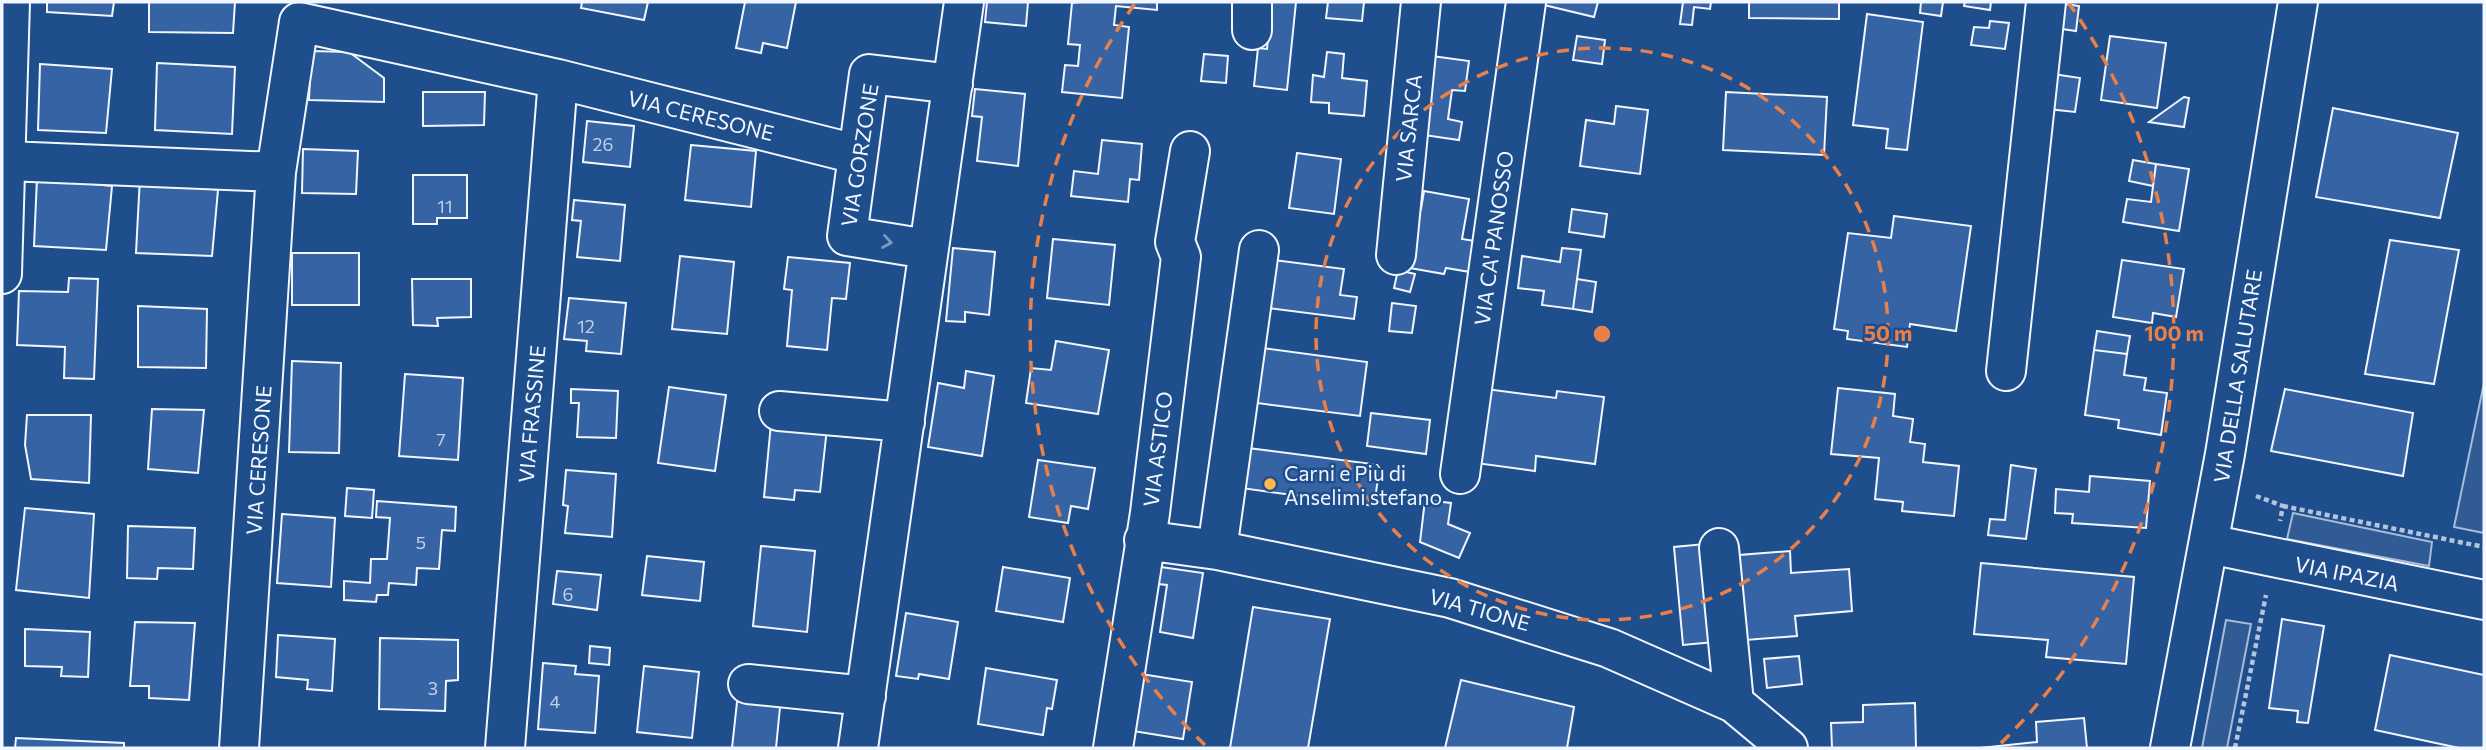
<svg xmlns="http://www.w3.org/2000/svg" width="2486" height="750" font-family="Commissioner,sans-serif">
<style>
.built{fill:#305b95;stroke:#a8bbd7;stroke-width:2}
.building{fill:#3563a3;stroke:#f2f6ff;stroke-width:2}
.lines{fill:none;stroke-linecap:round;stroke-linejoin:round}
.minor-casing{stroke:#f2f6ff;stroke-width:42}
.path{stroke:#b3c4dc;stroke-width:4.5;stroke-dasharray:5 3.5;stroke-linecap:butt}
.minor{stroke:#1f4e8c;stroke-width:38}
.oneway{stroke:#7e9ac0}
.ring{fill:none;stroke:#ea8049;stroke-width:3.5;stroke-dasharray:12 9}
.poi-dot{fill:#ffb74d;stroke:#1f4e8c;stroke-width:2.5}
.labels{text-anchor:middle;dominant-baseline:central;stroke-width:5;stroke-linejoin:round;paint-order:stroke}
.number-label{font-size:18px;fill:#c3d1e8}
.street-label{font-size:21px;fill:#f2f6ff;stroke:#1f4e8c}
.poi-label{font-size:21px;fill:#f2f6ff;stroke:#1f4e8c;text-anchor:start}
.centre{fill:#ea8049;stroke:#1f4e8c;stroke-width:3.5}
.ring-label{font-size:21px;text-anchor:middle;font-weight:bold;fill:#ea8049;stroke:#1f4e8c;stroke-width:5;stroke-linejoin:round;paint-order:stroke}
</style>
<rect width="100%" height="100%" fill="#1f4e8c"/>
<!-- built -->
<path class="built" d="M2484 383V533L2454 527Z
M2293 513 2432 542 2429 566 2287 539Z
M2226 620 2251 624 2227 748H2202Z"/>
<!-- building -->
<path class="building" d="M47 2H114L112 16 47 12Z
M149 2H235L233 33 149 32Z
M582 2H648L644 20 581 8Z
M745 2H796L787 48 763 43 761 53 736 48Z
M987 2H1028L1026 26 985 22Z
M1079 2H1157V10L1116 6 1114 25 1129 27 1122 98 1062 92 1065 65 1078 66 1080 45 1068 44 1072 3Z
M1271 2H1296L1287 90 1254 86 1258 48 1267 49Z
M1328 2H1364L1362 21 1326 18Z
M1541 2H1598L1594 17 1540 4Z
M1683 2H1711L1710 9 1694 7 1692 25 1680 24Z
M1749 2H1839V19L1749 18Z
M1921 2H1943L1941 16 1920 13Z
M1965 2H1991L1990 10 1964 6Z
M2052 2 2079 6 2076 31 2048 27Z
M1867 14 1923 22 1907 150 1886 148 1888 129 1853 125Z
M1990 21 2009 23 2005 49 1971 45 1974 27 1989 28Z
M1577 36 1605 40 1602 64 1573 60Z
M2110 36 2166 43 2157 108 2101 100Z
M311 51 349 52 384 78V102L309 100Z
M1327 52 1344 54 1342 78 1367 81 1364 116 1329 113V103L1311 102 1313 75 1324 77Z
M1204 54 1228 56 1226 83 1201 81Z
M1432 56 1469 61 1465 91 1452 90 1448 119 1462 122 1459 140 1410 133Z
M157 63 235 67 232 134 155 130Z
M40 64 112 69 106 133 38 130Z
M2053 74 2080 78 2075 112 2048 109Z
M975 89 1025 94 1018 166 977 161 982 117 972 116Z
M423 92H485L484 125 423 126Z
M1726 92 1827 97 1824 155 1723 150Z
M2184 97 2189 98 2184 127 2149 122Z
M1616 106 1648 110 1640 174 1580 166 1586 120 1614 124Z
M2333 108 2458 133 2440 218 2316 197Z
M587 121 634 126 630 167 583 162Z
M1102 140 1142 144 1139 180 1130 179 1128 202 1071 196 1074 171 1098 174Z
M691 145 756 151 751 207 685 200Z
M303 149 358 151 356 194 302 193Z
M1297 153 1341 159 1334 214 1289 208Z
M2133 160 2156 164 2153 186 2129 181Z
M2156 164 2189 169 2179 231 2123 222 2127 199 2151 202Z
M413 175H467V218H437V224H413Z
M140 177 218 190 212 256 136 253Z
M37 178 112 186 106 250 34 246Z
M1424 191 1469 199 1462 239 1475 241 1470 272 1446 268 1444 274 1404 267 1414 208 1421 209Z
M574 200 625 205 620 261 577 257 581 221 572 220Z
M1572 209 1607 214 1604 237 1569 232Z
M1894 216 1971 226 1956 331 1910 324 1907 347 1847 339 1848 331 1834 329 1848 233 1891 238Z
M1053 239 1115 245 1109 305 1047 298Z
M2390 240 2459 250 2434 384 2365 374Z
M953 248 995 252 989 315 965 312V322L946 321Z
M1562 248 1581 250 1573 309 1542 305 1544 291 1518 288 1522 256 1560 262Z
M292 253H359V305H292Z
M680 256 734 262 727 334 672 329Z
M788 257 850 263 846 299 832 298 827 350 787 346 792 290 784 289Z
M1274 260 1344 269 1340 295 1357 297 1354 319 1268 308Z
M2122 260 2184 269 2176 317 2153 313 2152 323 2113 317Z
M1398 270 1415 274 1410 292 1394 288Z
M69 278 98 279 94 379 64 378 65 347 17 345 19 291 68 292Z
M412 279H471V317L437 318 438 326 413 325Z
M1577 279 1596 282 1592 312 1573 309Z
M569 298 626 303 621 354 586 351 587 341 564 339Z
M1392 303 1416 306 1412 333 1389 331Z
M138 306 207 309 206 368 138 367Z
M2097 331 2130 336 2127 354 2094 350Z
M1056 341 1109 350 1098 414 1026 403 1031 368 1051 370Z
M1255 347 1367 362 1360 416 1257 403 1261 371Z
M2094 350 2127 354 2124 375 2146 378 2144 390 2167 393 2161 435 2118 428 2119 420 2085 415Z
M292 361 341 363 339 453 289 452Z
M966 371 994 376 982 456 928 447 938 383 964 388Z
M405 374 463 378 458 460 399 456Z
M669 387 726 395 715 471 658 463Z
M1838 388 1895 394 1893 416 1913 419 1910 442 1925 444 1923 462 1959 466 1954 516 1902 511 1903 502 1875 499 1879 458 1831 454Z
M571 389 618 391 616 438 577 437 579 403H571Z
M1486 389 1556 398 1557 391 1604 397 1595 464 1536 456 1535 471 1476 463Z
M2285 389 2413 413 2403 476 2271 451Z
M152 409 204 410 198 473 148 469Z
M772 413 828 419 820 492 795 490 794 500 764 497Z
M1371 413 1430 420 1426 454 1367 446Z
M27 415H91L89 483 31 479 25 445Z
M1240 447 1380 465 1374 506 1234 487Z
M1038 460 1095 468 1088 509 1071 506 1068 523 1029 517Z
M2011 465 2036 469 2026 539 1988 535 1990 519 2005 520Z
M566 470 616 474 612 537 565 533 568 506 563 505Z
M2090 476 2150 481 2146 528 2072 523 2073 514 2055 513 2056 489 2089 492Z
M347 488 374 490 372 518 345 516Z
M1425 500 1451 503 1448 524 1470 533 1459 558 1420 542Z
M377 501 456 507 455 531 442 530 439 569 417 568 416 585 389 583 388 595H377L376 602 344 600V581L370 583 371 559H387L390 518 376 517Z
M25 508 94 514 89 598 16 590Z
M282 514 335 518 331 587 277 583Z
M128 526 195 528 193 569 158 568 157 579 127 578Z
M1705 544 1714 642 1683 645 1674 547Z
M761 546 815 551 807 632 753 626Z
M1790 551 1791 573 1849 569 1852 611 1795 616 1797 636 1746 640 1739 555Z
M647 556 704 562 700 601 642 595Z
M1981 563 2134 577 2126 664 2046 657 2048 640 1974 634Z
M1003 567 1070 578 1063 622 996 611Z
M1161 567 1203 573 1193 638 1160 632 1167 585 1158 584Z
M557 571 601 575 597 610 553 604Z
M1253 607 1330 619 1308 748H1230Z
M906 613 958 622 949 679 919 674 918 679 896 676Z
M2282 619 2324 626 2308 723 2297 722 2298 711 2269 708Z
M135 622 195 623 189 700 149 698V686H130Z
M25 629 90 632 88 677 61 676 62 667 25 666Z
M278 635 335 639 332 691 307 689 308 680 276 677Z
M380 638 458 640V680L446 681 445 711 379 709Z
M590 646 610 648 609 665 589 663Z
M2390 655 2484 675V748H2459L2375 730Z
M1799 656 1802 684 1767 688 1764 659Z
M543 663 576 666 575 674 599 676 595 733 538 729Z
M644 666 699 672 692 738 637 732Z
M986 668 1057 680 1052 709 1047 708 1043 735 978 724Z
M1141 674 1192 682 1183 739 1133 731Z
M1461 680 1574 707 1567 748H1445Z
M738 693 781 697 776 748H732Z
M1915 703 1916 748H1832L1831 723 1863 722V705Z
M2084 718 2087 748H1980L2037 742 2036 722Z
M16 738 124 743V748H15Z"/>
<g class="lines">
<!-- minor casing -->
<g class="minor-casing">
<path id="minor" d="M1252 30V2
M7 161 276 172
M927 249 847 236 869 74 953 84
M1396 255 1421 2
M2 274 10 2
M2006 371 2046 2
M779 411 905 422
M1460 474 1526 2
M1144 540 1217 550 1450 598 1609 648 1734 703 1788 748
M2209 544 2484 600
M1719 548 1734 703
M1217 550 1259 250
M748 684 866 696
M239 748 276 172 299 22 558 79 856 154
M505 748 558 79
M858 748 964 2
M1113 748 1150 513 1181 257 1175 242 1190 151
M2170 748 2225 454 2298 2"/>
</g>
<!-- path -->
<path class="path" d="M2256 496 2283 506 2280 521
M2283 506 2484 547
M2235 748 2266 595"/>
<!-- minor -->
<use href="#minor" class="minor"/>
</g>
<!-- one-way arrows -->
<defs><path id="oneway-chevron" d="M-2-3.5L2.5 0L-2 3.5" fill="none" stroke-width="1.6" stroke-linecap="round" stroke-linejoin="round" transform="scale(1.75)"/></defs>
<use class="oneway" href="#oneway-chevron" transform="translate(887 242) rotate(9)"/>
<!-- distance rings -->
<g class="ring">
<circle cx="1602" cy="334" r="286"/>
<path d="M1205 745A572 572 0 0 1 1136 2M2068 2A572 572 0 0 1 1999 745"/>
</g>
<!-- markers -->
<circle class="poi-dot" cx="1270" cy="484" r="7"/>
<g class="labels">
<!-- number labels -->
<g class="number-label">
<text x="603" y="144">26</text>
<text x="445" y="206">11</text>
<text x="586" y="326">12</text>
<text x="441" y="439">7</text>
<text x="421" y="542">5</text>
<text x="568" y="594">6</text>
<text x="433" y="688">3</text>
<text x="555" y="701">4</text>
</g>
<!-- street labels -->
<g class="street-label">
<text transform="translate(701 115) rotate(14)">VIA CERESONE</text>
<text transform="translate(1408 128) rotate(-84)">VIA SARCA</text>
<text transform="translate(859 155) rotate(-81)">VIA GORZONE</text>
<text transform="translate(1493 238) rotate(-82)">VIA CA' PANOSSO</text>
<text transform="translate(2237 376) rotate(-81)">VIA DELLA SALUTARE</text>
<text transform="translate(531 414) rotate(-85)">VIA FRASSINE</text>
<text transform="translate(1157 449) rotate(-83)">VIA ASTICO</text>
<text transform="translate(258 460) rotate(-86)">VIA CERESONE</text>
<text transform="translate(2347 573) rotate(11)">VIA IPAZIA</text>
<text transform="translate(1480 609) rotate(16)">VIA TIONE</text>
</g>
<!-- poi labels -->
<g class="poi-label">
<text x="1284" y="472">Carni e Più di<tspan x="1284" dy="24">Anselimi stefano</tspan></text>
</g>
</g>
<circle cx="1602" cy="334" r="10" class="centre"/>
<g class="ring-label">
<text x="1888" y="341">50 m</text>
<text x="2174" y="341">100 m</text>
</g>
<!-- border -->
<rect width="2486" height="750" fill="none" stroke="#f2f6ff" stroke-width="7"/>
</svg>
